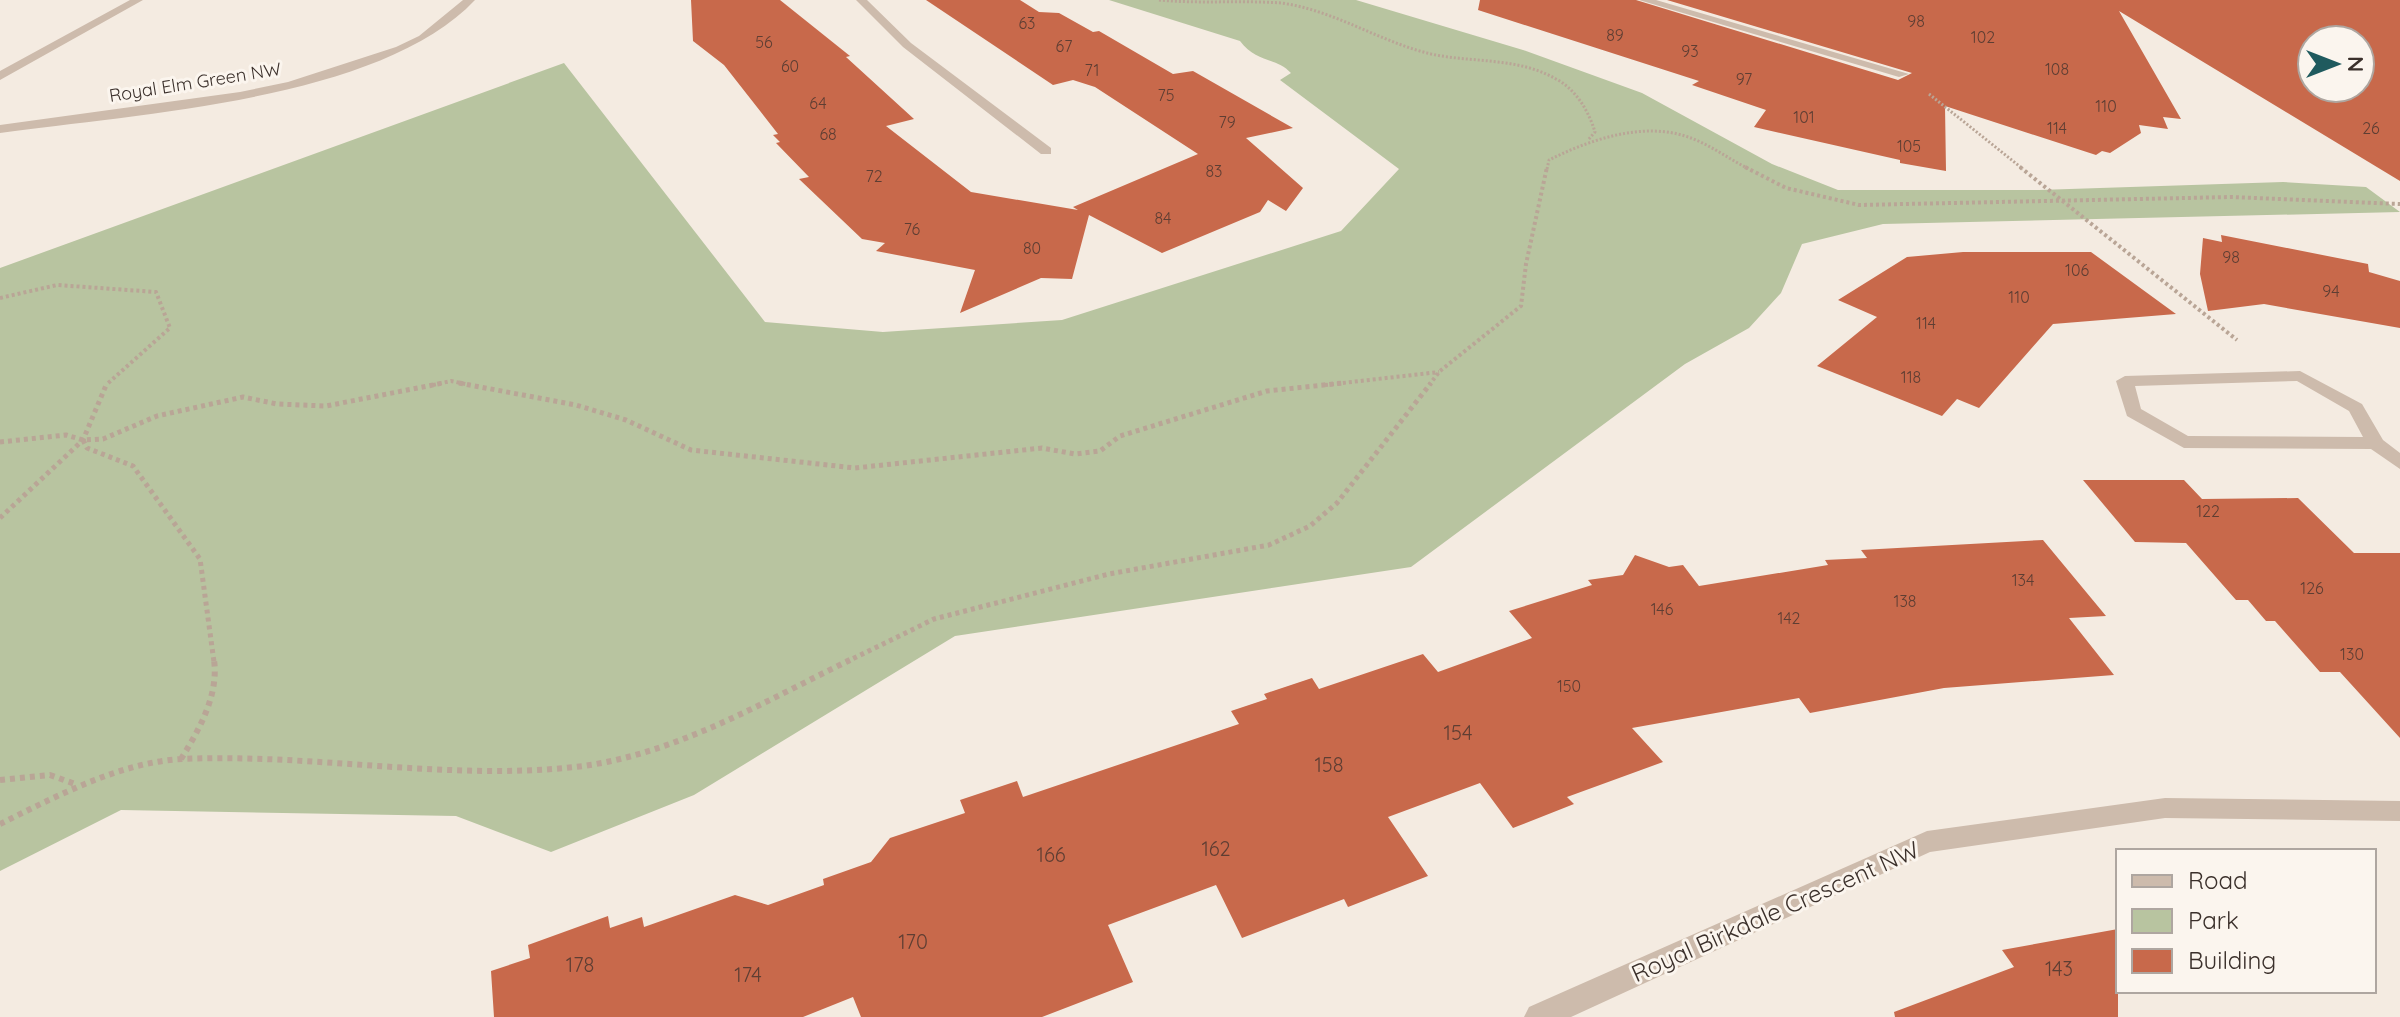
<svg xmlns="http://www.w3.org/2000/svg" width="2400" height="1017" font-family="Quicksand,sans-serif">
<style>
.green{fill:#b8c4a0}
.building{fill:#c8694b;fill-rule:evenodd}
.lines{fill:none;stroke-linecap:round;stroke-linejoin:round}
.path-far3{stroke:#b9a596;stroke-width:3;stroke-dasharray:2 2;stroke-linecap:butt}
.path-far2{stroke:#b9a596;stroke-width:4;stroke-dasharray:3 3;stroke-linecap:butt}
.path-far1{stroke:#b9a596;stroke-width:5;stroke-dasharray:4 4;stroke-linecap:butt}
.path{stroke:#b9a596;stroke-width:6;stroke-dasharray:5 5;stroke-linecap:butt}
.minor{fill:#cdbbac;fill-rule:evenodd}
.labels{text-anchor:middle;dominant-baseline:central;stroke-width:6;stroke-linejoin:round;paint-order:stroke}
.number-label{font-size:16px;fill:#5e3e33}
.far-street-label{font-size:18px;fill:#3b302b;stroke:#fbf5ee}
.near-number-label{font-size:20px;fill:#5e3e33}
.near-street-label{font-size:24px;fill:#3b302b;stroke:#fbf5ee}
</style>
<rect width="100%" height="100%" fill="#f4ebe1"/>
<!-- green -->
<path class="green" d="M1109 0H1356L1523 50 1642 93 1772 164 1838 190H2039L2283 182 2366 187 2400 212 1883 224 1802 244 1781 293 1749 328 1685 364 1411 567 955 636 694 795 551 852 456 816 121 810 0 871V268L564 63 765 322 883 332 1062 320 1341 231 1399 169 1280 80 1291 73C1276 57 1256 63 1240 41Z"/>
<!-- building -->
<path class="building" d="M691 0H780L850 56 846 57 914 119 886 126 971 192 1078 210 1073 207 1198 154 1095 87 1073 80 1053 85 926 0H1020L1039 12 1059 13 1093 32 1099 31 1173 74 1193 71 1293 128 1246 138 1303 188 1286 211 1268 200 1260 212 1162 253 1089 215 1072 279 1041 278 960 313 975 270 876 251 885 243 862 239 799 179 809 177 776 143 780 142 773 135 778 134 724 65 693 41Z
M1480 0H1636L1898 80 1912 73 1667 0H2400V181L2119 11 2181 119 2163 117 2168 129 2139 125 2141 133 2110 153 2102 151 2096 155 1945 106 1946 171 1900 163V160L1754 127 1766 110 1692 85 1699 81 1478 10ZM2312 40H2360V88H2312Z
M2221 235 2368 264 2369 272 2400 281V328L2264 304 2208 311 2200 274 2203 238 2222 242Z
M1963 252H2091L2176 314 2053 324 1979 408 1957 399 1942 416 1817 366 1877 317 1838 300 1907 257Z
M2083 480H2184L2202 499 2298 498 2354 553H2400V738L2340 672H2320L2275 621H2266L2248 600H2236L2186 543 2135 542Z
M2043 540 2106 616 2069 618 2114 675 1944 688 1810 713 1799 698 1632 728 1663 762 1567 797 1574 804 1513 828 1480 783 1388 817 1428 876 1348 907 1344 899 1242 938 1216 885 1108 925 1133 982 1042 1017H861L853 997 803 1017H494L491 971 530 958 528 945 608 916 610 928 642 917 644 927 735 895 768 905 824 885 823 879 871 862 890 838 965 813 960 800 1017 781 1023 797 1239 724 1231 711 1267 699 1264 694 1312 678 1319 689 1423 654 1438 672 1532 638 1509 611 1592 585 1588 580 1623 575 1635 555 1669 567 1683 565 1699 586 1828 565 1825 560 1867 558 1861 550Z
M2118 929V1017H1895L1894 1012 2014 967 2002 950Z"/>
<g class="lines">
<!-- path-far3 -->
<path class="path-far3" d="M1159 0C1199 4 1241 0 1281 3 1334 10 1380 42 1431 54 1473 63 1518 57 1556 79 1576 89 1589 112 1595 132L1588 140
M1929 94 2023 169
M1547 169 1549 160C1589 140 1643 121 1688 137 1709 144 1729 159 1749 169"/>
<!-- path-far2 -->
<path class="path-far2" d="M1745 167 1786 188 1859 205 2232 197 2400 204
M2020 167 2237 340
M0 298 57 285 156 292 170 328 106 385
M433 385 451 381 470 385
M1325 385 1439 372
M1429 385 1440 371 1521 306 1526 264 1547 167"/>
<!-- path-far1 -->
<path class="path-far1" d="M459 383 576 405 626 420 691 450 855 468 1042 448 1075 454 1100 451 1120 436 1267 391 1343 383
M83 440 87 448 133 466 200 559 214 662
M0 442 66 435 83 440 103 439 157 416 243 397 277 404 326 406 443 383
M0 518 83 440 107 383
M846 662 934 619 1109 574 1269 545 1310 526 1337 503 1431 383"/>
<!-- path -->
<path class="path" d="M181 759C199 730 219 695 214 660
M0 780 50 775 78 785
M0 824C55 797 120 762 182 759 310 753 447 781 575 767 673 756 763 702 850 660"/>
<!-- minor -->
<path class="minor" d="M130 0H143L0 80V71Z
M463 0H475C380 101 134 114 0 133V125L240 92 288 82 396 47 419 36Z
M856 0H867L911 43 1051 148V154H1041L903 47Z
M1639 0H1656L1909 74 1899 77Z
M2300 371 2362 404 2383 440 2400 453V469L2371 449 2184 448 2127 416 2116 381 2125 376ZM2297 381 2349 411 2363 437 2188 436 2141 409 2135 386Z
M2165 798 2400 801V821L2165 818 1930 852 1571 1017H1524L1529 1007 1927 831Z"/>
</g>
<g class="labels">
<!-- number labels -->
<g class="number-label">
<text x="1916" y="21">98</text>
<text x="1027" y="23">63</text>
<text x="1615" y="35">89</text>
<text x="1983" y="37">102</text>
<text x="764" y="42">56</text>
<text x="1064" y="46">67</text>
<text x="1690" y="51">93</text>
<text x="790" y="66">60</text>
<text x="2057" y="69">108</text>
<text x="1092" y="70">71</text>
<text x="1744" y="79">97</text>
<text x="1166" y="95">75</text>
<text x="818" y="103">64</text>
<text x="2106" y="106">110</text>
<text x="1804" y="117">101</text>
<text x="1227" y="122">79</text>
<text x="2057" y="128">114</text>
<text x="2371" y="128">26</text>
<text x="828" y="134">68</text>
<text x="1909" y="146">105</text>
<text x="1214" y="171">83</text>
<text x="874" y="176">72</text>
<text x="1163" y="218">84</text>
<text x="912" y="229">76</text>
<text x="1032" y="248">80</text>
<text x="2231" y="257">98</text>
<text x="2077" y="270">106</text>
<text x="2331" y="291">94</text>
<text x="2019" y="297">110</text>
<text x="1926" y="323">114</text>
<text x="1911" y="377">118</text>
<text x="2208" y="511">122</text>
<text x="2023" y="580">134</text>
<text x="2312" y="588">126</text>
<text x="1905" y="601">138</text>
<text x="1662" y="609">146</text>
<text x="1789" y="618">142</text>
<text x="2352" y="654">130</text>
<text x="1569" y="686">150</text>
</g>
<!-- far-street labels -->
<g class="far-street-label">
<text transform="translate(195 82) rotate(-9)">Royal Elm Green NW</text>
</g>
<!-- near-number labels -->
<g class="near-number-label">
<text x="1458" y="732">154</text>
<text x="1329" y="764">158</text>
<text x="1216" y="848">162</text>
<text x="1051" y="854">166</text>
<text x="913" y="941">170</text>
<text x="580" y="964">178</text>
<text x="2059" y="968">143</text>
<text x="748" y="974">174</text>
</g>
<!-- near-street labels -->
<g class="near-street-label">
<text transform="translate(1775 911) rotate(-24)">Royal Birkdale Crescent NW</text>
</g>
</g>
<!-- legend -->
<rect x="2116" y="849" width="260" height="144" fill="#fbf5ee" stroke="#aea6a0" stroke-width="2"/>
<rect x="2132" y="875" width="40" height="12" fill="#cdbbac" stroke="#aea6a0" stroke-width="2"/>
<text x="2188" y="889" font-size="24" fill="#3b302b">Road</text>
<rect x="2132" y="909" width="40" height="24" fill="#b8c4a0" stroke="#aea6a0" stroke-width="2"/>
<text x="2188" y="929" font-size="24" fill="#3b302b">Park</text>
<rect x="2132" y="949" width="40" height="24" fill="#c8694b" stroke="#aea6a0" stroke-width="2"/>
<text x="2188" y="969" font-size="24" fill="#3b302b">Building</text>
<!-- north arrow -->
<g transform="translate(2336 64) rotate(90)"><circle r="38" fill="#fbf5ee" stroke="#aea6a0" stroke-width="2"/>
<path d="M0-6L14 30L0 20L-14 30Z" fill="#1f5a5e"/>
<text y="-12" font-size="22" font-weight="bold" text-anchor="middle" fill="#3b302b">N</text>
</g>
</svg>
